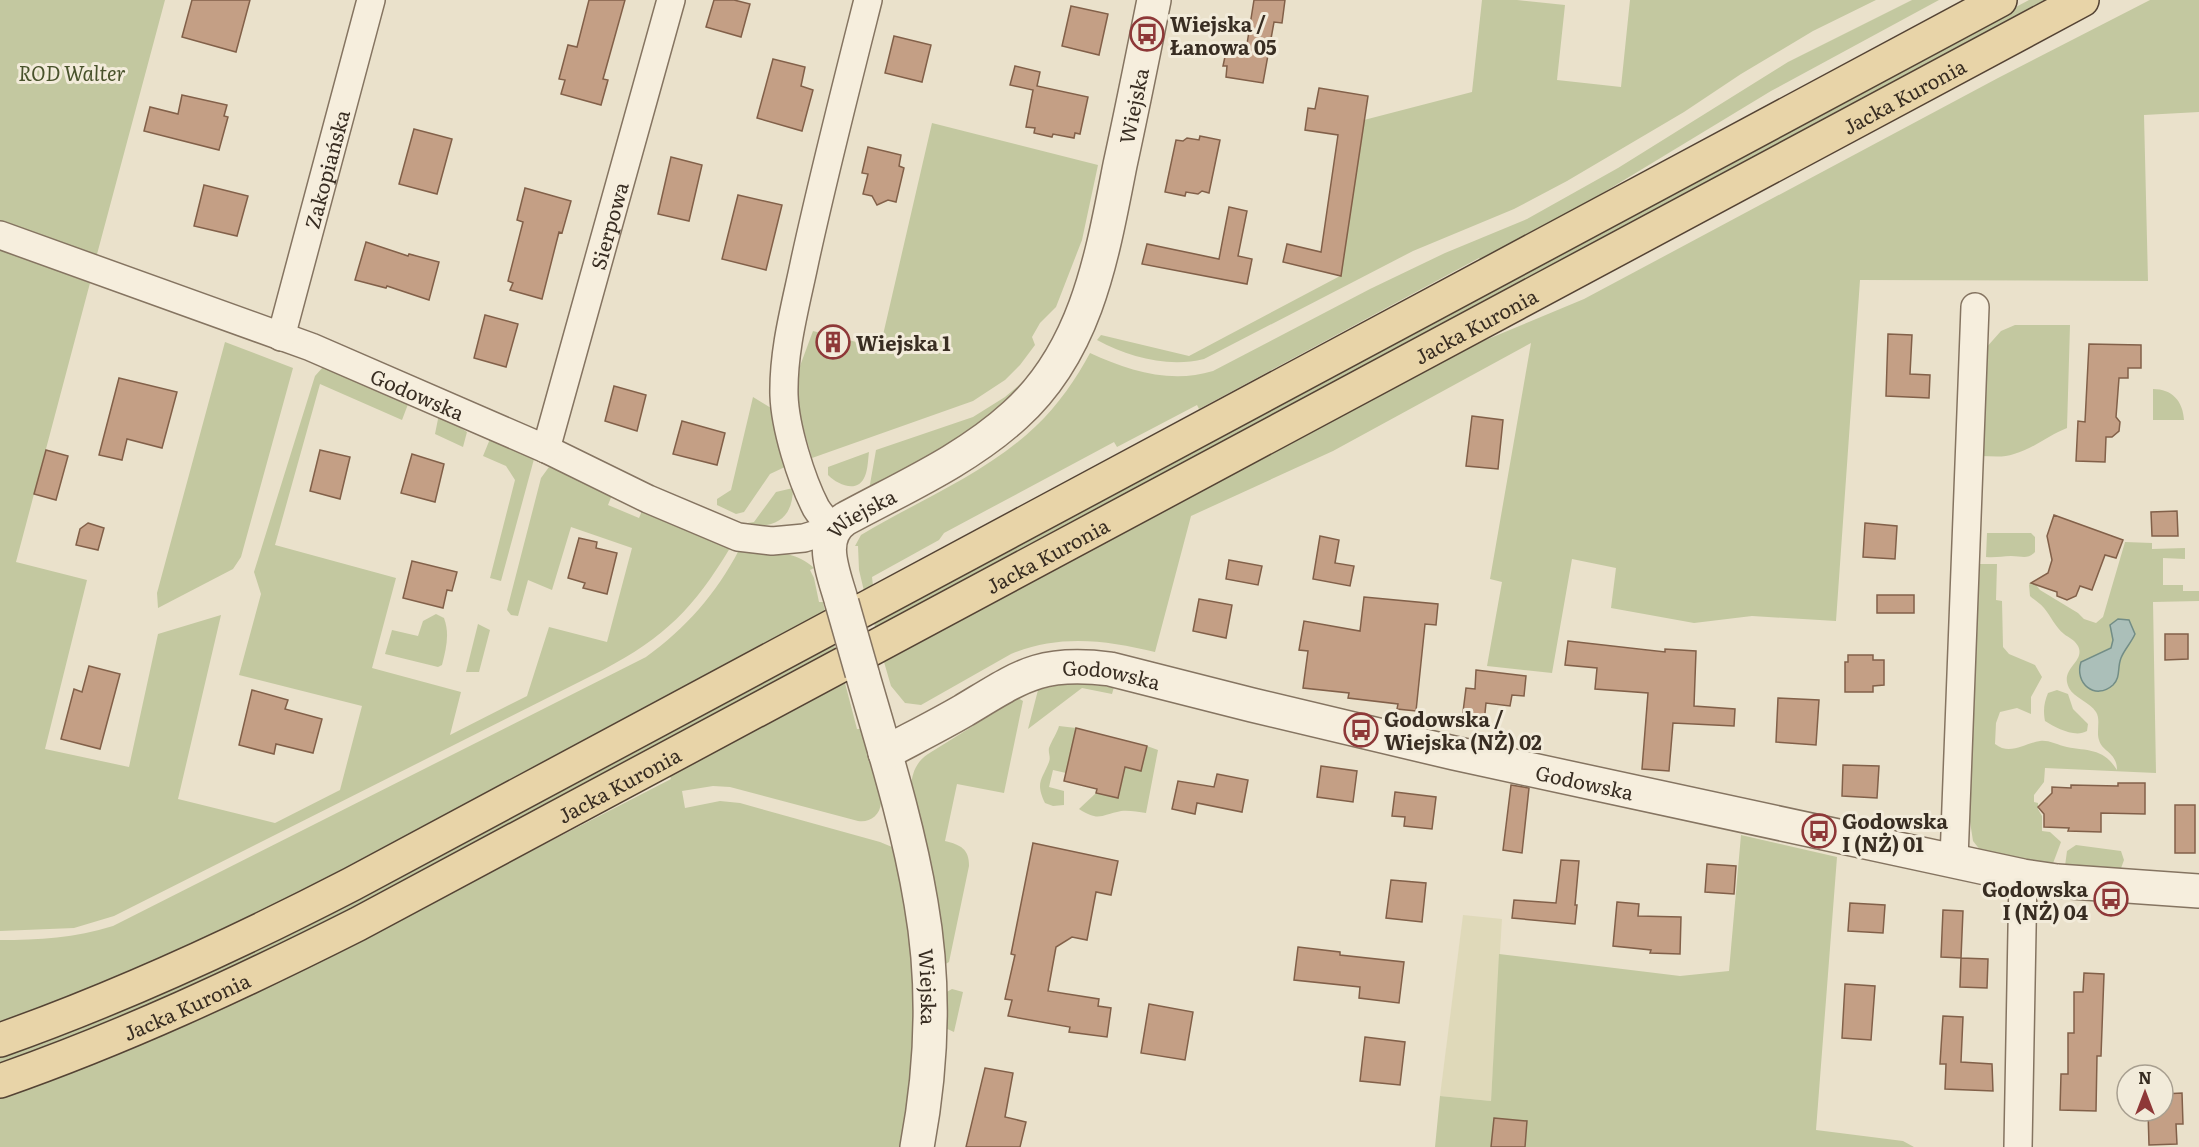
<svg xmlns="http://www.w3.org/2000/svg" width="2199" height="1147" font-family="Literata,serif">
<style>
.farmland{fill:#dfd9b9}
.green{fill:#c3c8a0}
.water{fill:#abbfb9;stroke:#728d86;stroke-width:1.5}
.building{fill:#c49f85;stroke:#826049;stroke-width:1.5}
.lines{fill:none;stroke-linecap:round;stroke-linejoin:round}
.minor-casing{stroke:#857461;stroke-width:30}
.tertiary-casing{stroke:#857461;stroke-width:36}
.primary-casing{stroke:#544334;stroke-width:36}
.minor{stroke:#f6eedd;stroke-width:27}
.tertiary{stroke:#f6eedd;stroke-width:33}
.primary{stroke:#e8d4a8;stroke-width:33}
.tertiary-bridge-casing{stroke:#857461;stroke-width:36;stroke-linecap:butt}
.tertiary-bridge{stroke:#f6eedd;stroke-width:33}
.labels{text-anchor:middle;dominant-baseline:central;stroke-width:6;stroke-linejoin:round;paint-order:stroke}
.poi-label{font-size:20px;font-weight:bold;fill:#382d22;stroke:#f2ebda;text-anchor:start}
.park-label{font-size:20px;font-style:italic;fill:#48522b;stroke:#f2ebda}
.street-label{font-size:20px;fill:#382d22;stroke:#f2ebda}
</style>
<rect width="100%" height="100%" fill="#eae1cb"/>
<!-- farmland -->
<path class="farmland" d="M1463 915 1502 919 1491 1101 1440 1096Z"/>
<!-- green -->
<path class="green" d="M0 0H165L96 258 0 221Z
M1482 0H1517L1565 5 1557 80 1621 87 1630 0H1876L1813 31 1741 74 1684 112 1567 181 1514 209 1413 251 1204 359C1168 368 1129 357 1097 340L1101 335 1189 356 1340 276 1364 120 1472 92Z
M1912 0H1939L1771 91 1535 234 1482 262 1479 258 1199 409 1197 405 1117 447 1114 442 944 533 939 540 872 577 873 586 864 591 859 570 858 546H855L861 535C919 500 986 474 1036 426 1058 405 1076 379 1090 353 1129 371 1171 384 1213 371L1370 289 1445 253 1527 219 1618 168 1788 62Z
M2029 0H2052L876 631 873 619Z
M2150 0H2199V112L2144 115 2148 281 1860 280 1836 621 1752 616 1694 623 1611 608 1616 568 1572 559 1552 673 1487 666 1502 582 1490 579 1531 343 1333 451 1191 516 1155 652C1106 640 1059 634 1011 654L921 705 905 703 891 686 884 662 1476 344 1584 299 1998 78Z
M932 123 1098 165 1082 240 1056 307 1040 323 1032 337 1035 345 1020 365 1005 380 973 401 812 458 796 402 800 366 813 331 880 348Z
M0 250 90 283 16 562 87 580 45 749 129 767 158 634 221 615 178 799 275 823 340 790 362 706 239 675 261 594 254 572 315 376 323 367 410 399 402 420 320 384 275 545 396 578 372 668 461 692 450 735 527 696 549 627 607 642 632 548 571 527 552 590 528 580 518 616 511 615 507 610 541 478 549 467 612 495 608 505 639 518 642 511 730 548C694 608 665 637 603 670L114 916 74 928 0 931Z
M2015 325H2070L2067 428C2049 435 2033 449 2014 454 2003 458 1992 456 1980 456L1985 349 2001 331Z
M225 342 293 368 241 557 233 569 158 608 157 593Z
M1032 374 1007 403 960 438 869 490 876 450 973 417 1005 397Z
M2153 389C2172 389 2183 401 2184 420H2153Z
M753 397 771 408 775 429 787 466 770 474 744 512 736 514 717 505V499L731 490Z
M439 414 467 432 463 447 435 434Z
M490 439 534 459 501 581 490 578 515 480 506 466 483 456Z
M869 452C868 459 868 469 865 476 858 494 838 485 828 475V467Z
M793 488C793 519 775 528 747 526L748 523 754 522 776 492Z
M1987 533H2031L2035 537V552C2027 560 2022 556 2011 556 2002 556 1996 558 1986 557Z
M2125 542 2152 543V549L2185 548V559L2163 558V585H2183V591H2199V601L2153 602 2156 773 2045 768 2044 782 2034 795V802L2038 803V809L2042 816V831L2050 832 2061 842 2052 866 1981 851 1973 841 1969 815 1979 564H1997L1996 600 2002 601 2003 647 2009 654 2035 665 2042 677 2031 697V714L2017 708 2000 712 1996 723 1995 744C2010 756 2025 743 2040 741 2049 740 2055 744 2063 746 2086 752 2102 746 2117 770 2117 752 2102 752 2099 740 2096 731 2101 720 2096 712 2090 702 2074 698 2069 688 2059 668 2086 662 2078 646 2074 639 2069 638 2064 634 2055 627 2051 616 2044 608 2040 603 2034 600 2030 596L2029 585 2031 582H2037L2036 585 2040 590 2078 613 2084 619 2096 623 2103 617Z
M739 550C767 555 791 547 814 568L810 570 814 578 819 602H823L825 612 275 909 161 962 0 1025V940C39 940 75 938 113 926L646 657C686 628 716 594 739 550Z
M436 614 444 618C450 634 446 649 442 665L438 667 385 654 392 630 418 636 423 621Z
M478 624 490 630 479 672H466Z
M833 640 836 652 354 911 153 1007 0 1066V1053Z
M845 683 857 729H861C866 748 881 784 881 803 880 816 869 823 858 821L730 787 713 786 682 791 685 808 720 801 740 803 880 842 892 847 896 852C903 889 910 925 913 962 917 1024 910 1086 902 1147H0V1095L353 943 671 779 668 772 769 723Z
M1068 683 1114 687 1112 694 1082 688 1028 729 1038 690Z
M2057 690 2068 694 2073 709 2088 724 2087 731C2075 738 2056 728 2045 721 2043 710 2044 703 2048 693Z
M1018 698 1023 701 1004 793 957 784 945 841C961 845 969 849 969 866L949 962 942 966 911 787C912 773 916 762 928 754Z
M1059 726 1076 728 1066 773 1053 770 1049 787 1064 791V805L1053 806 1045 803C1035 782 1042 780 1049 762 1051 757 1048 753 1049 748 1052 740 1057 733 1059 726Z
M1147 746 1158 750 1146 813C1138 812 1129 810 1121 811 1101 815 1099 822 1079 809L1096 793 1118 798 1125 767 1141 770Z
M1741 835 1837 857 1816 1130 1903 1141 1914 1147H1435L1440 1096 1491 1101 1499 954 1680 976 1729 971Z
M2076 845 2121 851 2124 860 2120 871 2065 866 2067 851Z
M952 989 963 992 954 1032 943 1027V994Z"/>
<!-- water -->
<path class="water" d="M2118 619 2129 620 2135 634C2131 643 2124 650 2121 658 2117 668 2121 677 2113 685 2095 701 2074 683 2081 662L2111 648 2113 640 2110 625Z"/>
<!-- building -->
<path class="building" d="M192 0H250L236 52 182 37Z
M589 0H625L603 79 608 80 601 105 561 94 565 80 559 79 568 45 577 47Z
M714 0H734L750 4 741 37 706 27Z
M1254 0H1285L1282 23 1274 22 1263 83 1226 77 1227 66H1223L1227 47 1238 50 1239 43 1247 44Z
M1071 6 1108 14 1099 55 1062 46Z
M894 36 931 45 922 82 885 73Z
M773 59 805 67 801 86 813 90 802 131 757 118Z
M1015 66 1040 72 1037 86 1088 97 1080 134 1075 133 1074 138 1053 134 1052 137 1034 133 1035 128 1026 127 1033 90 1010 85Z
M1319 88 1368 96 1341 276 1283 262 1287 244 1321 252 1338 135 1305 130 1308 108 1315 109Z
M182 95 227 105 224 116 228 117 219 150 144 131 150 107 178 114Z
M414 129 452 139 437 194 399 184Z
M1200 136 1220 140 1209 193 1202 191 1198 194 1186 192 1185 196 1165 192 1176 140 1183 141 1187 138 1199 140Z
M868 147 901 155 899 166 904 168 896 202 888 200 877 205 872 196 863 194 868 174 862 173Z
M671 157 702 165 689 221 658 214Z
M204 185 248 196 237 236 194 226Z
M525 188 571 201 562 233 559 232 542 299 510 290 513 283 508 281 523 222 517 220Z
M738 195 782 205 766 270 722 259Z
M1229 207 1247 211 1238 256 1252 259 1247 284 1142 264 1147 244 1219 259Z
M366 242 408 256 409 254 439 262 429 300 387 286 386 288 355 280Z
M485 315 518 324 506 367 474 358Z
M1888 334 1912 335 1910 374 1930 375 1929 398 1886 396Z
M2089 344 2141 345V368H2128V378H2119L2116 417 2120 422 2119 431 2112 437H2106L2105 462 2076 461 2078 421 2085 422Z
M119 378 177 392 162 448 127 439 122 460 99 455Z
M614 386 646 395 637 431 605 421Z
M1472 416 1503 420 1498 469 1466 466Z
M682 421 725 433 717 465 673 454Z
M46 450 68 456 56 500 34 494Z
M320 450 350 457 340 499 310 491Z
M412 454 444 464 435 502 401 493Z
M2177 511 2178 536H2152L2151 512Z
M2054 515 2123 540 2116 558 2105 555 2092 590 2080 586 2076 596 2067 600 2057 596V592L2031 583 2048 573 2052 560 2047 536Z
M88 523 104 528 98 550 76 545 80 529Z
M1865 523 1897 526 1895 559 1863 557Z
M1320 536 1339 540 1335 563 1354 566 1350 586 1313 579Z
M579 538 597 542 596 548 617 553 607 594 583 588 585 583 568 578Z
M1229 560 1262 566 1258 585 1226 579Z
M412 561 457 572 452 591 447 590 443 608 403 598Z
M1877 595H1914V613H1877Z
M1364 597 1438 604 1436 625 1425 624 1416 711 1397 709 1398 704 1348 698 1349 693 1303 688 1308 651 1299 650 1304 621 1360 631Z
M1199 599 1232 605 1226 638 1193 631Z
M2165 634H2188V659L2165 660Z
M1568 641 1665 652V649L1696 651 1694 706 1735 709 1734 726 1673 723 1669 771 1642 769 1648 693 1595 689 1597 668 1565 665Z
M1848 655H1873V660H1884V685L1873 686V692H1845V662H1848Z
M89 666 120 674 100 749 61 739 74 689 82 692Z
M1476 670 1526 676 1524 696 1512 695 1510 706 1486 703 1484 723 1462 720 1466 688 1475 689Z
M252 690 288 700 285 709 322 719 313 753 276 744 274 754 239 745Z
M1778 698 1819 700 1816 745 1776 742Z
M1076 728 1147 746 1141 771 1125 767 1118 798 1096 793 1097 789 1064 781Z
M1843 765 1879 766 1877 798 1842 796Z
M1321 766 1357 771 1353 802 1317 797Z
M1217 774 1248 780 1242 812 1197 803 1195 814 1172 809 1178 781 1214 787Z
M2118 783H2145V814L2101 813V832L2068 831 2069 828 2044 827V814L2038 807 2052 793V787L2071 788V785L2118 786Z
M1511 785 1529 788 1522 853 1503 850Z
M1395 792 1436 797 1432 829 1404 826 1405 817 1392 816Z
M2175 805H2195V853H2175Z
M1033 843 1118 861 1111 895 1096 892 1087 940 1072 937 1056 947 1048 991 1099 999 1098 1006 1111 1008 1107 1037 1069 1032 1070 1027 1008 1016 1012 1000 1005 999 1015 955 1011 954Z
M1561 860 1579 861 1575 905H1577L1575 924 1512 918 1514 900 1556 903Z
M1707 864 1736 866 1734 894 1705 892Z
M1391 880 1426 883 1422 922 1386 918Z
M1617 902 1639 904 1638 916 1681 917 1680 954 1650 953 1651 950 1613 946Z
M1850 903 1885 905 1883 933 1848 931Z
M1943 910 1963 911 1961 958 1941 957Z
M1298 947 1340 952V955L1404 962 1399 1003 1359 998 1360 987 1294 980Z
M1961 958 1988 959 1987 988 1960 987Z
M2084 973 2104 974 2101 1056H2097L2096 1111 2060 1110 2061 1074H2068V1033H2074V992H2083Z
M1845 984 1875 986 1871 1040 1842 1038Z
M1149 1004 1193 1012 1185 1060 1141 1053Z
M1943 1016 1963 1017 1961 1062 1992 1064 1993 1091 1945 1089 1946 1064H1940Z
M1365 1037 1405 1042 1400 1085 1360 1081Z
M985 1068 1013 1073 1005 1117 1026 1122 1020 1147H966Z
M2182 1093 2183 1124H2176L2177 1144 2149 1145 2148 1111H2163V1094Z
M1494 1118 1527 1121 1525 1147H1491Z"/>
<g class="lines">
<!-- minor casing -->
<g class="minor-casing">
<g id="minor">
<path id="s1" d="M0 235 311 347 546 449 648 499 738 537 772 541 804 538 833 529C827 522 821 516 816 508 801 479 785 427 784 395 783 349 796 304 805 260 824 173 846 87 868 0"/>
<path id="s2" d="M281 337 371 0"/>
<path id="s3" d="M546 449 671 0"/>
<path d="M1954 859 1975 307"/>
<path d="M2018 1147 2023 876"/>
</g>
</g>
<!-- tertiary casing -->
<g class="tertiary-casing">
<g id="tertiary">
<path id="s4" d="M842 603C835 576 816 538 845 519 902 488 966 460 1015 415 1087 350 1102 256 1120 165 1132 110 1143 55 1154 0"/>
<path id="s5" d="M862 673C884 749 908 825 921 903 935 983 932 1067 917 1147"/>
<path id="s6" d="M885 753C911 739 937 726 963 711 1020 677 1039 660 1110 669L1252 705 1454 753 2023 876 2057 881 2199 891"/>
</g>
</g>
<!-- primary casing -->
<g class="primary-casing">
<g id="primary">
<path d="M0 1040C121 997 238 943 352 884L2000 0"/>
<path id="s7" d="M0 1081C123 1038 241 983 358 924L2082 0"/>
</g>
</g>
<!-- minor -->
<use href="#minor" class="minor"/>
<!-- tertiary -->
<use href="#tertiary" class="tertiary"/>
<!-- primary -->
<use href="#primary" class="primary"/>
<!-- tertiary-bridge casing -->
<g class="tertiary-bridge-casing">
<path id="tertiary-bridge" d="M842 603 862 673"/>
</g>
<!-- tertiary-bridge -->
<use href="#tertiary-bridge" class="tertiary-bridge"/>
</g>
<!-- icons -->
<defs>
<g id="bus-ring" transform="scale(1.725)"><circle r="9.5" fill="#f2ebda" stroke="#8e3838" stroke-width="1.5"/><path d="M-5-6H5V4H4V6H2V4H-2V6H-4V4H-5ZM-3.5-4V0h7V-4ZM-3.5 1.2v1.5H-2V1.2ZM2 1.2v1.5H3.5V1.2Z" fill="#8e3838"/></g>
<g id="building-ring" transform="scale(1.725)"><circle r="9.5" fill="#f2ebda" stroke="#8e3838" stroke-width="1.5"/><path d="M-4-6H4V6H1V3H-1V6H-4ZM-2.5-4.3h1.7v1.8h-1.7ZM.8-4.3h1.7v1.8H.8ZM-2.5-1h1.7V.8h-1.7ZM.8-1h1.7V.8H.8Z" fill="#8e3838"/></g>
</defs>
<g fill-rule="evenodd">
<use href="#bus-ring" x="1147" y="34"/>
<use href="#building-ring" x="833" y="342"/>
<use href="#bus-ring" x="1361" y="730"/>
<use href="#bus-ring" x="1819" y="831"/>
<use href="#bus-ring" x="2111" y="899"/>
</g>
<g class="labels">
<!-- poi labels -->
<g class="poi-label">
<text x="1170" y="23">Wiejska /<tspan x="1170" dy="23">Łanowa 05</tspan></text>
<text x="856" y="342">Wiejska 1</text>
<text x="1384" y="718">Godowska /<tspan x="1384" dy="23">Wiejska (NŻ) 02</tspan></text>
<text x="1842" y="820">Godowska<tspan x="1842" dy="23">I (NŻ) 01</tspan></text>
<text x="2088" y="888" text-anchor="end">Godowska<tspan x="2088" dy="23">I (NŻ) 04</tspan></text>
</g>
<!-- park labels -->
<g class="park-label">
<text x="72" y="72">ROD Walter</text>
</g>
<!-- street labels -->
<g class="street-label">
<text stroke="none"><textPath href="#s7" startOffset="2145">Jacka Kuronia</textPath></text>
<text stroke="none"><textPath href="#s4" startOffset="628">Wiejska</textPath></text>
<text stroke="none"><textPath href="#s2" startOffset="174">Zakopiańska</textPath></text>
<text stroke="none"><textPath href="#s3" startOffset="232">Sierpowa</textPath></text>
<text stroke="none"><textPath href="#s7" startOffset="1659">Jacka Kuronia</textPath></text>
<text stroke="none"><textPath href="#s1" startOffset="447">Godowska</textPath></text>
<text stroke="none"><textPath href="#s4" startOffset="108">Wiejska</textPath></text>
<text stroke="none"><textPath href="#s7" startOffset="1173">Jacka Kuronia</textPath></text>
<text stroke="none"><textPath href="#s6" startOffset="248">Godowska</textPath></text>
<text stroke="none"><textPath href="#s6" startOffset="734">Godowska</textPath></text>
<text stroke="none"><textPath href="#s7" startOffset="687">Jacka Kuronia</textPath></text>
<text stroke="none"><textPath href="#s5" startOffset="322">Wiejska</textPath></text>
<text stroke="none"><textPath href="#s7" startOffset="201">Jacka Kuronia</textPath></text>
</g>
</g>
<!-- north arrow -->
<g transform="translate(2145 1093)"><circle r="28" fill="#f2ebda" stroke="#a89f90" stroke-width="1.5"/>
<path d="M0-4.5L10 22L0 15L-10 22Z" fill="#8e3838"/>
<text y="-9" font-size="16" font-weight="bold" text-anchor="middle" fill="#382d22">N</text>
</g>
</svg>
